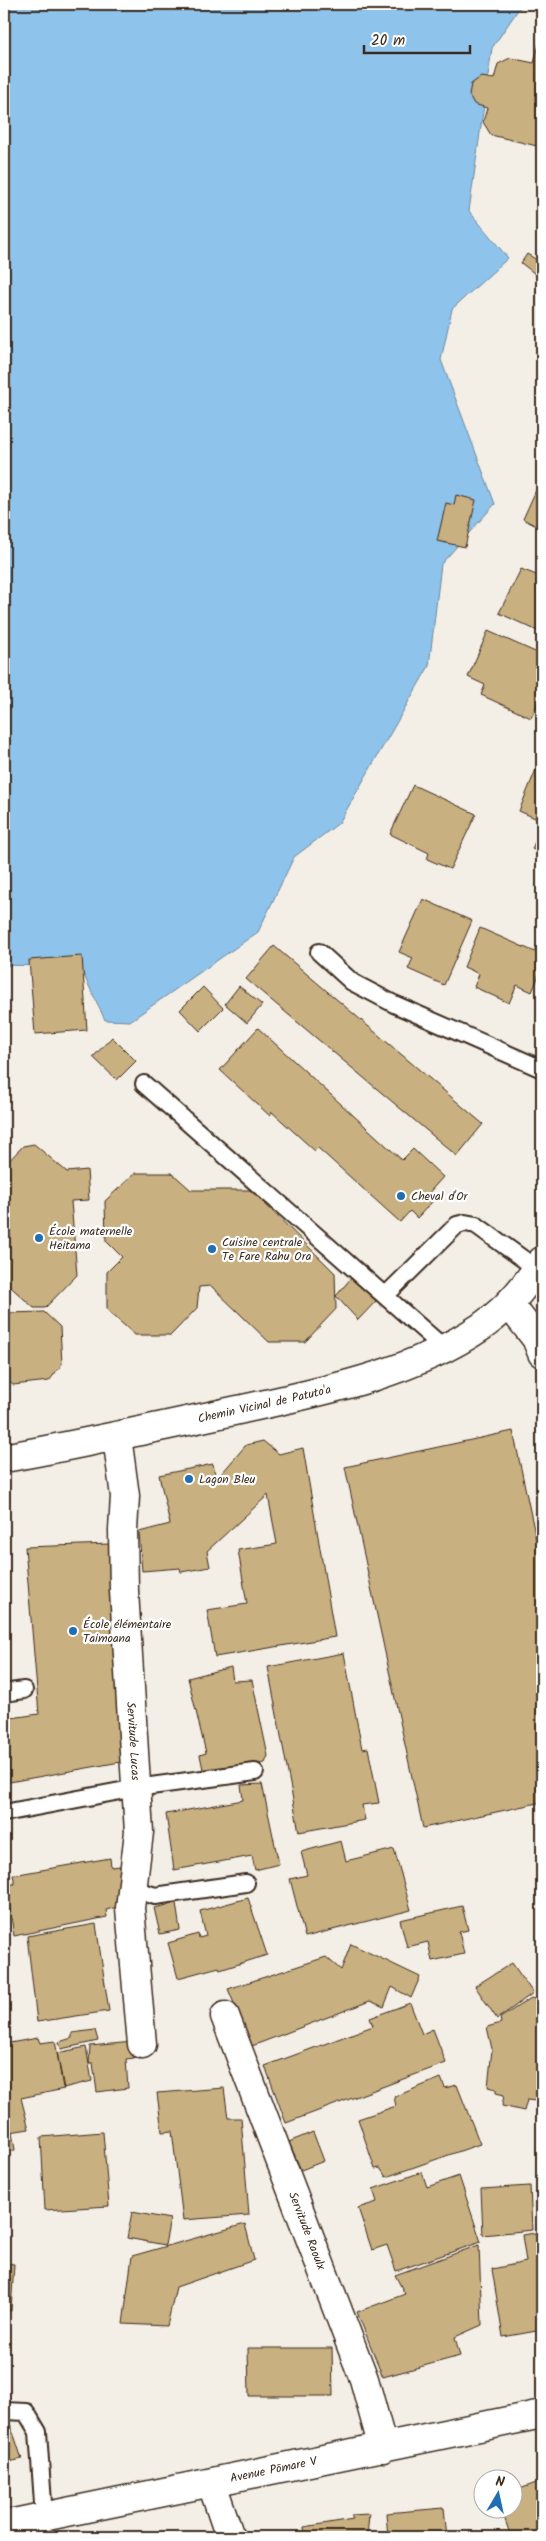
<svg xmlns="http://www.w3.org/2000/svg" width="546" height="2541" font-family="Kalam,sans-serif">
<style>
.water{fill:#8ec3ec;stroke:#6d869a}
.building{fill:#c9b080;stroke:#3b2a1e}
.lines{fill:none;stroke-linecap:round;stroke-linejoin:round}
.service-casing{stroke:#3b2a1e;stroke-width:20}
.minor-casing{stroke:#3b2a1e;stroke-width:31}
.tertiary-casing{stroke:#3b2a1e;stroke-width:31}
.secondary-casing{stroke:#3b2a1e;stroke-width:31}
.service{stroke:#fff;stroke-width:16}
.minor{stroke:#fff;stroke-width:28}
.tertiary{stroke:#fff;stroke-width:28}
.secondary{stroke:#fff;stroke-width:28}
.poi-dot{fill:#1f6fb2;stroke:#fff;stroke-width:2}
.labels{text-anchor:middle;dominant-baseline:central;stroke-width:4.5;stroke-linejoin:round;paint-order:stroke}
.poi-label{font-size:12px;fill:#3b2a1e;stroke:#fff;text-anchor:start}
.street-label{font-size:12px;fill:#3b2a1e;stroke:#fff}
</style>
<rect width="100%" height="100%" fill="#f4efe6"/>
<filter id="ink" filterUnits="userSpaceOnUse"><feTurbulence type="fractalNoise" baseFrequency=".02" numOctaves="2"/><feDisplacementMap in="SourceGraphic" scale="10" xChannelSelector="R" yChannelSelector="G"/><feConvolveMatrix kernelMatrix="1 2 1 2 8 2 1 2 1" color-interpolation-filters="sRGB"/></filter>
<g filter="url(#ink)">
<!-- water -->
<path class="water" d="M4 4H522L492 48 469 211 508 258 452 309 441 360 495 504 441 564 429 666 339 823 294 857 258 932 130 1021 105 1020 80 967 4 965Z"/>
<!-- building -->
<path class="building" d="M541 37 542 125 537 146 491 135 483 122 487 108 474 104 469 95 471 84 481 77 494 79 498 64 510 58 534 63Z
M527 254 542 263V272L539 277 521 263Z
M542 477V529L523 519Z
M456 495 476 500 465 547 437 541 446 503 454 505Z
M521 569 539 576 542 570V633L499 613Z
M488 631 542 655V694L531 718 481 695 485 685 468 677Z
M542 755V821L519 811Z
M413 785 476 814 450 869 427 859 429 853 390 834Z
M542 825V853L532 849Z
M423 899 472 921 444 985 408 969 413 958 399 952Z
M480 928 542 955V968L532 992 517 985 509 1003 474 987 479 974 464 967Z
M274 946 483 1124 457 1156 246 979Z
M82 956 87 1030 35 1034 29 960Z
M239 986 262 1005 247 1023 225 1004Z
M203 987 223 1008 200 1031 180 1010Z
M258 1028 402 1160 413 1149 443 1177 426 1196 432 1202 417 1218 410 1211 400 1222 318 1148 315 1151 272 1112 270 1116 220 1070Z
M112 1037 136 1061 117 1080 93 1057Z
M34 1144 67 1172 87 1170 89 1200 71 1201 77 1275 45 1308H34L4 1281V1166L23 1146Z
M135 1173H172L191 1190H251L335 1273 336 1309 305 1342H269L211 1286 199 1287 197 1308 171 1335H135L107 1310V1272L122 1257 106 1241 105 1201Z
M352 1277 376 1301 358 1320 336 1296Z
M44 1312 60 1327 62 1364 49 1381 13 1385 4 1377V1316L6 1313Z
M513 1431 542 1567V1802L423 1828 345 1467Z
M263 1441 279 1454 303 1448 335 1637 215 1657 207 1610 247 1604 238 1550 277 1544 268 1495 207 1551 210 1567 181 1572 180 1568 142 1571 139 1532 170 1524 159 1475 213 1464 216 1480 246 1445Z
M110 1544 120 1762 4 1783V1719L39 1714 25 1547Z
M344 1653 362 1749 368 1748 379 1803 362 1805 365 1820 299 1832 268 1667Z
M231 1667 233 1681 252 1680 268 1756 265 1763 204 1774 200 1755 206 1753 188 1678Z
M262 1784 279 1864 255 1870 252 1856 174 1870 166 1814 243 1800 241 1785Z
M341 1841 346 1861 394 1849 411 1910 305 1937 290 1879 307 1875 301 1852Z
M110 1858 111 1867 129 1865 125 1905 106 1910 107 1917 14 1936 6 1884H15L13 1875Z
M248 1898 267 1955 220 1970 219 1967 178 1978 168 1943 198 1934 199 1938 206 1936 200 1911Z
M176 1903 180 1930 160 1934 154 1908Z
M462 1906 468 1930 459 1932 464 1954 432 1961 428 1942 407 1947 400 1920Z
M96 1924 109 2011 37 2022 27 1936Z
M351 1944 420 1977 411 1998 392 1987 384 2007 370 2001 252 2046 228 1989 326 1957 341 1970Z
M512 1963 533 1993 497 2019 475 1986Z
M531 1998 542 2001V2068L536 2101 527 2100 524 2111 502 2106 504 2095 496 2093V2089L488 2087 492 2049 487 2027 501 2023 500 2018Z
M410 2003 422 2034 433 2029 446 2063 286 2123 265 2066 373 2026 370 2018Z
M95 2030 98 2041 61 2049 59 2042 72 2038V2033Z
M38 2038 40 2043 55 2041 64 2089 21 2098 29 2129 4 2133V2044Z
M133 2042 134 2058 126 2059 128 2088 97 2092 93 2063H89L90 2046Z
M86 2047 92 2081 63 2088 57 2053Z
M441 2078 445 2088 457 2085 480 2144 386 2177 380 2168 375 2169 358 2119 396 2106 394 2097Z
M224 2088 228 2118H241L249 2215 183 2220 172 2131 162 2132 157 2093Z
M12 2132 15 2150 4 2152V2133Z
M103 2132 109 2206 45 2210 41 2137Z
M313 2132 324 2161 301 2170 289 2142Z
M422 2172 427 2187 459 2176 481 2242 396 2271 387 2245 372 2250 358 2208 377 2202 373 2189Z
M530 2186 532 2230 483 2235 481 2189Z
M132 2212 170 2219 165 2245 127 2238Z
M245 2224 254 2260 176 2287 167 2326 123 2324 132 2256Z
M542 2232V2330L503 2337 492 2269 526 2262 522 2235Z
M479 2245 482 2325 455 2337 460 2356 383 2377 357 2312 405 2294 395 2275Z
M4 2263 14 2264 11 2311 4 2310Z
M248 2348H332L333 2396H249Z
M11 2426 22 2459 4 2463V2427Z
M542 2481V2537H511L501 2508H514V2491Z
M444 2508 447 2537H388L386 2513Z
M369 2514 367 2537H305L304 2527 353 2519 351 2515Z"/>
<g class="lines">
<!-- service casing -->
<g class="service-casing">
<path id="service" d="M319 952 352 982 394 1004 542 1069
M144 1084 444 1348
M385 1296 457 1225 465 1223 476 1225 537 1269
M4 1693 24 1690
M4 1813 136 1788 255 1772
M132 1888 155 1896 246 1883
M4 2411 26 2412 38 2432 44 2517"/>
</g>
<!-- minor casing -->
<g class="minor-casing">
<g id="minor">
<path id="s1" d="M117 1437 125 1496 123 1530 124 1591 139 1832 130 1908 142 2044"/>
<path id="s2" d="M225 2016 364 2379 383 2448"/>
</g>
</g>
<!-- tertiary casing -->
<g class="tertiary-casing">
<path id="tertiary" d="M212 2484 230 2537"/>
</g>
<!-- secondary casing -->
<g class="secondary-casing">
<g id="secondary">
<path d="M509 1304 536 1338 542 1353"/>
<path id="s3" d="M4 1458C82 1444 160 1427 238 1410 320 1392 410 1375 481 1327 506 1310 526 1286 542 1261"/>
<path id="s4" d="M4 2525 542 2414"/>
</g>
</g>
<!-- service -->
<use href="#service" class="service"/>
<!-- minor -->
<use href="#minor" class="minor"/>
<!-- tertiary -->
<use href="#tertiary" class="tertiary"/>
<!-- secondary -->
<use href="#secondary" class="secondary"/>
</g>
</g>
<!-- markers -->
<g class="poi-dot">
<circle cx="401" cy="1196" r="5"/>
<circle cx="39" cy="1238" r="5"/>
<circle cx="212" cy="1249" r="5"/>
<circle cx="189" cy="1479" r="5"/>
<circle cx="73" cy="1631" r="5"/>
</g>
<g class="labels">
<!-- poi labels -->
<g class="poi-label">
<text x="411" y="1196">Cheval d'Or</text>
<text x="49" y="1231">École maternelle<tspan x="49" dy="14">Heitama</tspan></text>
<text x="222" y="1242">Cuisine centrale<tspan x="222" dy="14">Te Fare Rahu Ora</tspan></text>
<text x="199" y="1479">Lagon Bleu</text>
<text x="83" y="1624">École élémentaire<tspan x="83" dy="14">Taimoana</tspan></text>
</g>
<!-- street labels -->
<g class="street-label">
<text stroke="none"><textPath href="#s3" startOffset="266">Chemin Vicinal de Patuto'a</textPath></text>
<text stroke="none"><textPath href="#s1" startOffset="305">Servitude Lucas</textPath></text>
<text stroke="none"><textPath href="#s2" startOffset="230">Servitude Raoulx</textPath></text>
<text stroke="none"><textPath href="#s4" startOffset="275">Avenue Pōmare V</textPath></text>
</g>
</g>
<!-- margin -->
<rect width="546" height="2541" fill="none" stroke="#fff" stroke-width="20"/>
<rect x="10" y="10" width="526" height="2521" fill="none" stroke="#3b2a1e" stroke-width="2" filter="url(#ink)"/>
<!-- north arrow -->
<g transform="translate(498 2494) rotate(9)"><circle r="24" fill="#ffffff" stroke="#b1aaa5"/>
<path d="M0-4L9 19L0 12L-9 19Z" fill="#1f6fb2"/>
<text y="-8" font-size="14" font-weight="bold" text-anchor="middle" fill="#3b2a1e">N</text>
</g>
<!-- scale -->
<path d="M364 45v8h106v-8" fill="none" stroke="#3b2a1e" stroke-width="2.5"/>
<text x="371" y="45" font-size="15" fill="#3b2a1e" stroke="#ffffff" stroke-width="4" paint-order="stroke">20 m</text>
</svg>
